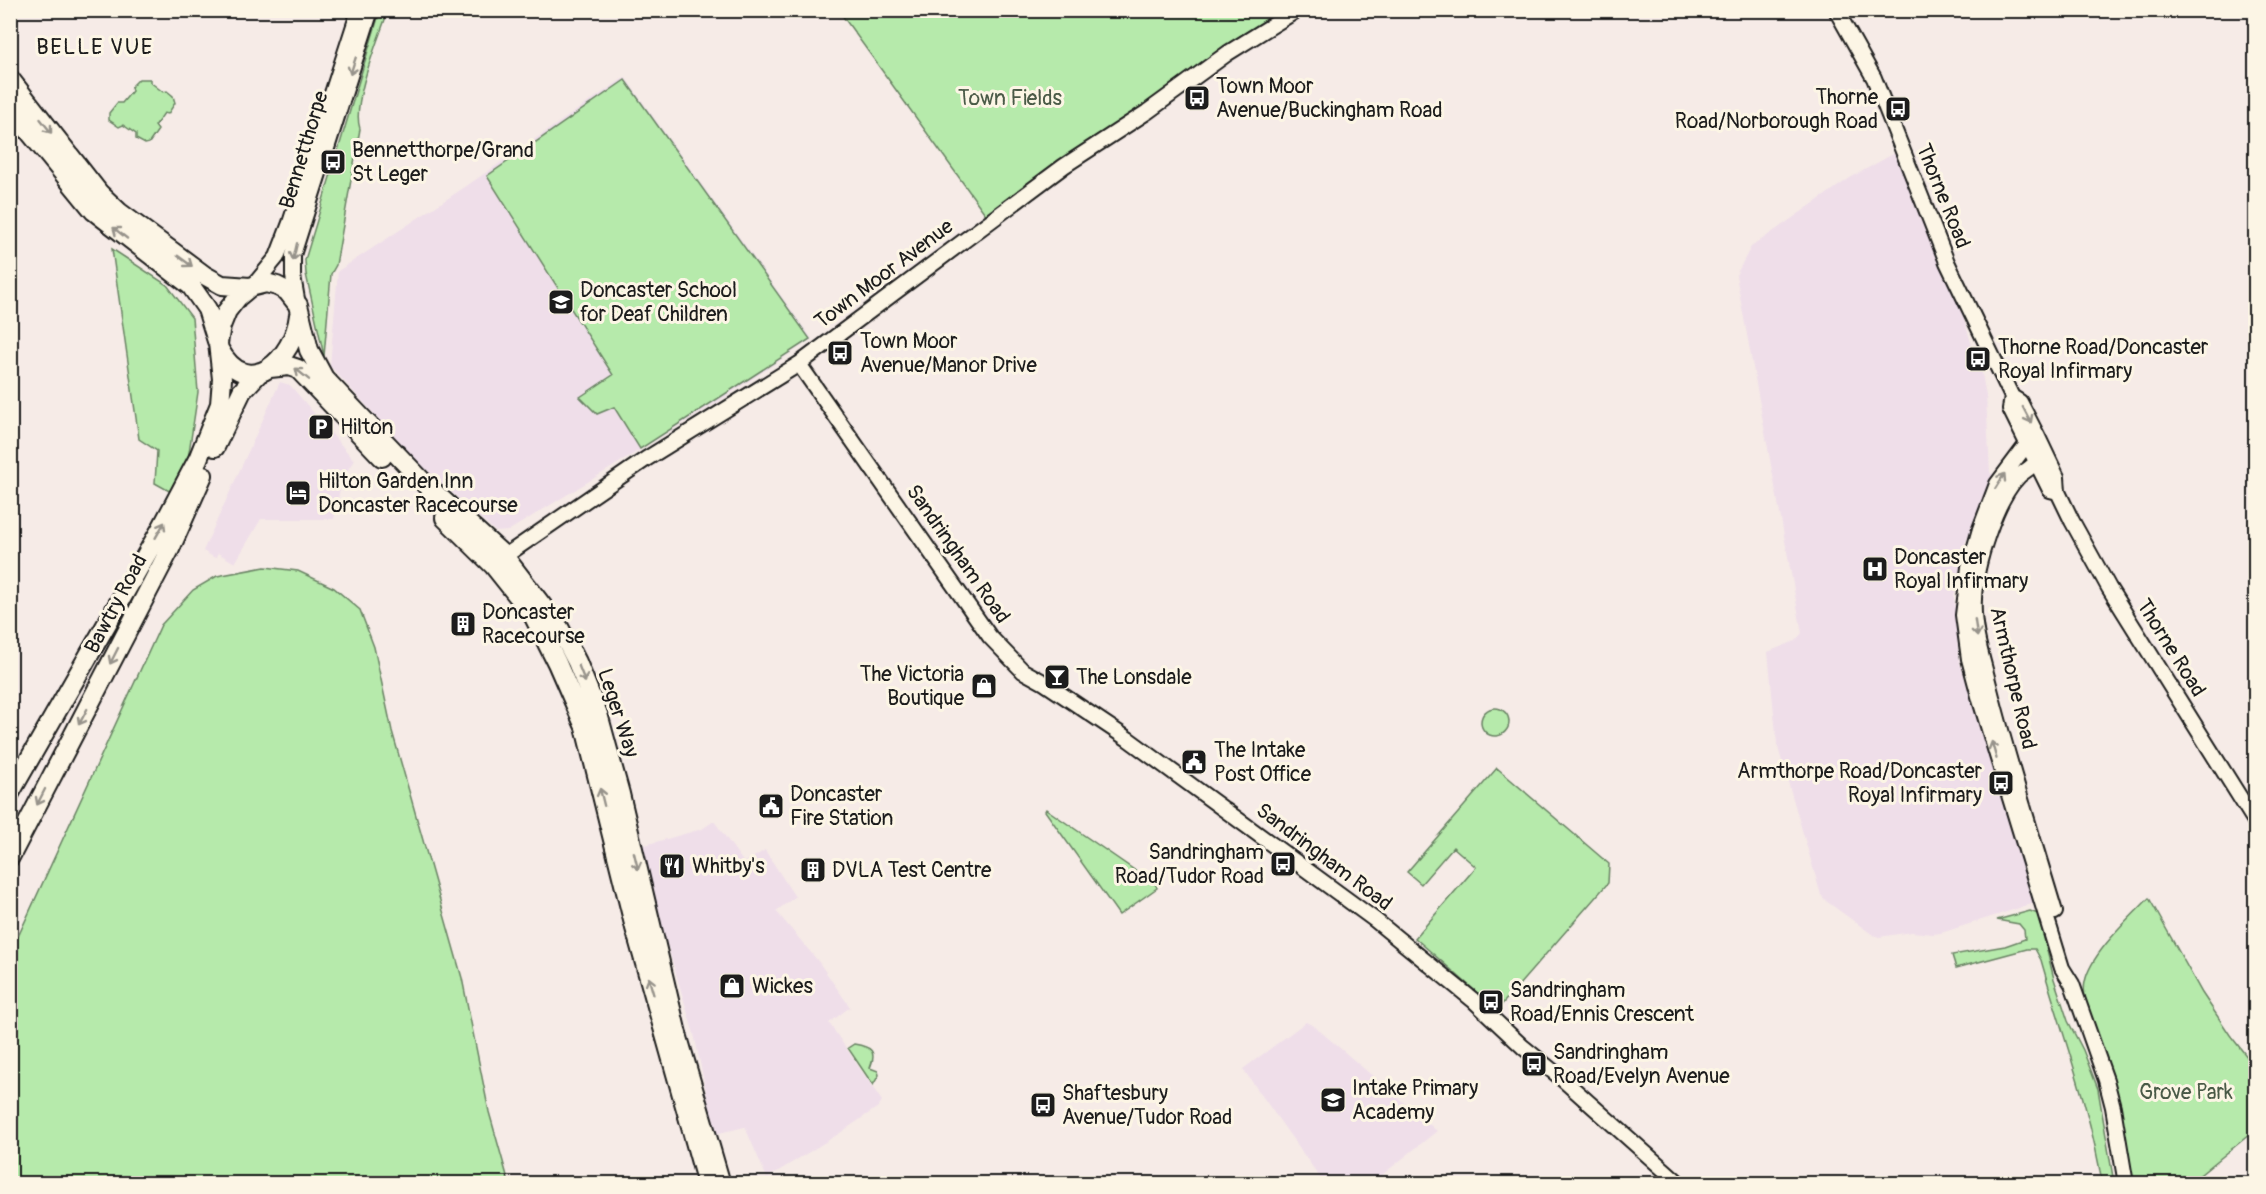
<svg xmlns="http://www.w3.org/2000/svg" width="2266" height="1194" font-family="Pangolin,sans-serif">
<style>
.built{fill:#efdee9}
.green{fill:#b6eaab;stroke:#698364;stroke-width:1.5}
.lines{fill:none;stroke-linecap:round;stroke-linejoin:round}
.secondary-casing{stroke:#1c1c1c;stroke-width:18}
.highway-casing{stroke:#1c1c1c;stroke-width:22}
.secondary{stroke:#fcf5e5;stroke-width:14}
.highway{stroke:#fcf5e5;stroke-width:18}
.oneway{stroke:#97938b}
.labels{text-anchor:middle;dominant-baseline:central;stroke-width:6;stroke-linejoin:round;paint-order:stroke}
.poi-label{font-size:21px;fill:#1c1c1c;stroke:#fcf5e5;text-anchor:start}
.park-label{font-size:21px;fill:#4a5a47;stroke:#fcf5e5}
.street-label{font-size:21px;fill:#1c1c1c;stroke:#fcf5e5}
.neighbourhood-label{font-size:22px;letter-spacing:1.5px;fill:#1c1c1c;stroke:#fcf5e5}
</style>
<rect width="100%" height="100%" fill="#f6ebe7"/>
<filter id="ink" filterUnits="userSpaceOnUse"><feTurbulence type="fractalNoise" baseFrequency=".0167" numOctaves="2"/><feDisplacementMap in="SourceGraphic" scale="12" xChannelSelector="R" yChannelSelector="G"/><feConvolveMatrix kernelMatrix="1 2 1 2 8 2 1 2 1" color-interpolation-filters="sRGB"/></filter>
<g filter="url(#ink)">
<!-- built -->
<path class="built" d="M625 77 812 339 718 402 508 531 496 532 422 466 330 366 338 271 465 187Z
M1902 149 1947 262 1972 346 1981 368 1986 396 1990 473 1997 476 1965 543 1954 596 1958 649 1960 663 2041 901 1941 933 1933 934 1912 932 1879 937 1873 935 1826 901 1821 895 1777 744 1768 652 1795 641 1802 633 1736 275 1751 247 1850 178Z
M280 382 290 385 354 460 342 479 334 519H261L235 563 218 553 215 558 203 551Z
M714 821 744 863 765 850 795 897 776 911 818 961 850 1007 829 1023 882 1101 878 1107 840 1133 767 1178 745 1127 715 1134 694 1034 638 847 702 829Z
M1306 1022 1314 1026 1437 1131 1372 1183H1324L1243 1069Z"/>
<!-- green -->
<path class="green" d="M380 11H388C379 38 351 103 360 129L336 265 331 274 324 356 306 274 305 260Z
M839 11H1297L989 219Z
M139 79H150V82L163 92 167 91 173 96 175 103 168 114 164 113 155 126 158 130 149 143 145 144 136 139V134L123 125 119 127 109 120V113L117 103H122L132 91 131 87Z
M625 80 810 339 640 449 614 407 597 414 580 397 613 375 487 176Z
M112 249 167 285 192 318 198 392 188 459 171 492 155 483 157 451 139 439Z
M265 567 298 571 334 588 360 610 374 647 392 731 462 978 489 1112 509 1183H11V952L161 625 193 590 217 576Z
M1481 722a14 14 0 1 1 28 0a14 14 0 1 1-28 0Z
M1497 768 1609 864 1608 883 1497 1010 1415 938 1476 867 1453 847 1421 884 1407 872Z
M1046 809 1156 885 1157 888 1119 915 1045 811Z
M2149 898 2202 993 2230 1035 2255 1067V1130L2190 1183H2133C2127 1145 2119 1108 2108 1071 2102 1049 2080 1002 2085 982 2090 954 2130 918 2149 898Z
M2030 911 2038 914 2054 979 2068 1021 2083 1050 2098 1089 2114 1183H2102C2090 1107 2062 1034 2041 960L2035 949H2027L1956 968 1952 955 2005 946 2025 939 2024 930 2019 924 1997 920Z
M854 1044C872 1047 877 1051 870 1068L878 1071 879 1075 873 1085 848 1048Z"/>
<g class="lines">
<!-- secondary casing -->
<g class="secondary-casing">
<path id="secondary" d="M1836 10 1874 78 1947 262 2012 397 2020 402 2038 437 2057 477 2058 492 2072 521 2109 588 2256 823
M254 285 277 257 290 223 359 10
M298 305 293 276V255L371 10
M799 364 990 637 1023 671 1043 682 1128 739 1375 920 1473 1000 1523 1047 1560 1077 1680 1184
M2012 397 2010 409 2050 490 2058 492
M2038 437 2027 444 1997 484 1980 529 1969 567 1963 615 1969 659 1980 700 2062 968 2072 984 2106 1080 2113 1107 2126 1184
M2038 439 2036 462C2031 468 2024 471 2019 476 1995 500 1975 566 1974 599 1972 629 1983 660 1990 689 2009 764 2033 838 2055 912
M499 560 646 459 799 364 1064 166 1147 112 1228 53 1297 10"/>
</g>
<!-- highway casing -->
<g class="highway-casing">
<path id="highway" d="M10 79 99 193 119 212 204 275 222 285 250 287
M10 108 94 211 191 286 207 309 217 341
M219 349C249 403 294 358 299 315
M270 368 289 366 298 369 382 457
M215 447 242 391 260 372
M445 518 493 565 533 615 557 663 585 727 635 928 707 1184
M10 793 161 529 198 459 220 404 222 379 218 343 221 326 227 311 238 297 250 287 266 283 277 286 287 291 298 305 309 350 324 378 426 485 504 556 560 629 577 662 598 714 620 794 677 1034 721 1184
M10 857 170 549 203 475"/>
</g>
<!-- secondary -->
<use href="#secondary" class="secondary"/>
<!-- highway -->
<use href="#highway" class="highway"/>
</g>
<!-- one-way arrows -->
<defs><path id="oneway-shaft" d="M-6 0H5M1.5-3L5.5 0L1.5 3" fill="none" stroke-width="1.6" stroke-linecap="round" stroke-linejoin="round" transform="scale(1.5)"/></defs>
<g class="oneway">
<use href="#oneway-shaft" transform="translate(353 66) rotate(108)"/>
<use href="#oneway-shaft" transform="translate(46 126) rotate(52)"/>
<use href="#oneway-shaft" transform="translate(120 233) rotate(-142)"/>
<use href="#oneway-shaft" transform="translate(295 252) rotate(103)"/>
<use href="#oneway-shaft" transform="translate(185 261) rotate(36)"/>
<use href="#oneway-shaft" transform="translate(302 374) rotate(-141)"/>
<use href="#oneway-shaft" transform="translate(2027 415) rotate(62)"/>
<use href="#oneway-shaft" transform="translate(2000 481) rotate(-58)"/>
<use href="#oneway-shaft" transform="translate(160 530) rotate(-60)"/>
<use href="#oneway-shaft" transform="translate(1976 628) rotate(82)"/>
<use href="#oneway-shaft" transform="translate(114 656) rotate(117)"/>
<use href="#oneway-shaft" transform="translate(582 674) rotate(68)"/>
<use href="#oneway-shaft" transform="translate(83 717) rotate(118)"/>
<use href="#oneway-shaft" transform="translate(1994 750) rotate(-106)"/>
<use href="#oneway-shaft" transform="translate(41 797) rotate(117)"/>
<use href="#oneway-shaft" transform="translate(602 797) rotate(-104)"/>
<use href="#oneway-shaft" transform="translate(636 861) rotate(76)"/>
<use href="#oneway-shaft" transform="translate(651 986) rotate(-106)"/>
</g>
</g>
<!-- icons -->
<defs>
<g id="bus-square" transform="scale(1.35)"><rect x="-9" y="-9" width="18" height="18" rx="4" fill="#1c1c1c" stroke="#fcf5e5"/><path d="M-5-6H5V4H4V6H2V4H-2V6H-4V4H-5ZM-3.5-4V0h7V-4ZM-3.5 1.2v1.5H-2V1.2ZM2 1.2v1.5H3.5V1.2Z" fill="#fff"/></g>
<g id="school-square" transform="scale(1.35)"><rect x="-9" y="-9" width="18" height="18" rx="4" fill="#1c1c1c" stroke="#fcf5e5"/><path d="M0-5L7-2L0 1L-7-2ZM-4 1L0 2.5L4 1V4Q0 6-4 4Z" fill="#fff"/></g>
<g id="parking-square" transform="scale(1.35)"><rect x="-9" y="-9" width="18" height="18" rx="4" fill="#1c1c1c" stroke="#fcf5e5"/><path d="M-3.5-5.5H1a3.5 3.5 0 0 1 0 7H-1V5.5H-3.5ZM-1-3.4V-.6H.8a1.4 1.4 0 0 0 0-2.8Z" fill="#fff"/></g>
<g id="hotel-square" transform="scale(1.35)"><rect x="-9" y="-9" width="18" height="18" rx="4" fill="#1c1c1c" stroke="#fcf5e5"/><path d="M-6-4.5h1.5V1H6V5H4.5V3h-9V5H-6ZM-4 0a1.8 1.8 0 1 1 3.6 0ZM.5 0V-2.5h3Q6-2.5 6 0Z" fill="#fff"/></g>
<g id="hospital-square" transform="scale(1.35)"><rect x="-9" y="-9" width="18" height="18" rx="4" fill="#1c1c1c" stroke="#fcf5e5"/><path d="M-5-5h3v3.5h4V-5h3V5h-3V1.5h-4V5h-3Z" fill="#fff"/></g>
<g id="building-square" transform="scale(1.35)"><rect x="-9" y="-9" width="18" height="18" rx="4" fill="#1c1c1c" stroke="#fcf5e5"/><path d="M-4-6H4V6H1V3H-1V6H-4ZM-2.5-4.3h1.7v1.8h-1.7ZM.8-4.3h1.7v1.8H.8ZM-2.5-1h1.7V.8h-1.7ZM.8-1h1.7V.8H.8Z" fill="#fff"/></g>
<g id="bar-square" transform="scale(1.35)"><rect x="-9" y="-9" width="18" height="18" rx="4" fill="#1c1c1c" stroke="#fcf5e5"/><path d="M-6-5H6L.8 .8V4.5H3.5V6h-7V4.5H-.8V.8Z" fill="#fff"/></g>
<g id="shop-square" transform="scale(1.35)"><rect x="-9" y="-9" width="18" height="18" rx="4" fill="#1c1c1c" stroke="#fcf5e5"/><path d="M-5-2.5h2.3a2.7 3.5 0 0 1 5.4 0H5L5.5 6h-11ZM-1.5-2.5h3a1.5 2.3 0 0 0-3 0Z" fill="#fff"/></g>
<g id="civic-square" transform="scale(1.35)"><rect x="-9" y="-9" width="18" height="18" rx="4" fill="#1c1c1c" stroke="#fcf5e5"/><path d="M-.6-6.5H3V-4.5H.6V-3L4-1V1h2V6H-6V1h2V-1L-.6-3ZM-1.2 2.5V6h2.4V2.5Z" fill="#fff"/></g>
<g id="restaurant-square" transform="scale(1.35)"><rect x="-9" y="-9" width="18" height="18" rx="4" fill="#1c1c1c" stroke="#fcf5e5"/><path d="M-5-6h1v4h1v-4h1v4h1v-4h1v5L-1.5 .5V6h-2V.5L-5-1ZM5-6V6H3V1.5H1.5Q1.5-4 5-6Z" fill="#fff"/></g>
</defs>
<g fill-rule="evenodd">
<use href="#bus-square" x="1197" y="98"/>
<use href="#bus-square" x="1898" y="109"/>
<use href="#bus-square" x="333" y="162"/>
<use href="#school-square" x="561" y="302"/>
<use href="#bus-square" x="840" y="353"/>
<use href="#bus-square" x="1978" y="359"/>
<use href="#parking-square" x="321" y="427"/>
<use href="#hotel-square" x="298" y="493"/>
<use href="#hospital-square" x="1875" y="569"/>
<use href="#building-square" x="463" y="624"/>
<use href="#bar-square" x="1057" y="677"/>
<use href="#shop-square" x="984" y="686"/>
<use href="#civic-square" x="1194" y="762"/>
<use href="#bus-square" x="2001" y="783"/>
<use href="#civic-square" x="771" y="806"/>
<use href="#bus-square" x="1283" y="864"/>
<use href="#restaurant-square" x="672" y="866"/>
<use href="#building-square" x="813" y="870"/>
<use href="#shop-square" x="732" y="986"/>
<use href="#bus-square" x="1491" y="1002"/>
<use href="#bus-square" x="1534" y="1064"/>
<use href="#school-square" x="1333" y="1100"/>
<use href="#bus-square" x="1043" y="1105"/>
</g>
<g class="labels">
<!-- poi labels -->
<g class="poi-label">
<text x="1216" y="86">Town Moor<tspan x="1216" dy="24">Avenue/Buckingham Road</tspan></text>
<text x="1878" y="97" text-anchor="end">Thorne<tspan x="1878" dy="24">Road/Norborough Road</tspan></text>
<text x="352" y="150">Bennetthorpe/Grand<tspan x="352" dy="24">St Leger</tspan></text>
<text x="580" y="290">Doncaster School<tspan x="580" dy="24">for Deaf Children</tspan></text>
<text x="860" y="341">Town Moor<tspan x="860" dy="24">Avenue/Manor Drive</tspan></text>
<text x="1998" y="347">Thorne Road/Doncaster<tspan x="1998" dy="24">Royal Infirmary</tspan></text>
<text x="340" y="427">Hilton</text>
<text x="318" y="481">Hilton Garden Inn<tspan x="318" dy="24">Doncaster Racecourse</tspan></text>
<text x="1894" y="557">Doncaster<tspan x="1894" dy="24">Royal Infirmary</tspan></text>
<text x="482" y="612">Doncaster<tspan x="482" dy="24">Racecourse</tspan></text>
<text x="964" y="674" text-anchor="end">The Victoria<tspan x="964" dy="24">Boutique</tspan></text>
<text x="1076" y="677">The Lonsdale</text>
<text x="1214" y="750">The Intake<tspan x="1214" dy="24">Post Office</tspan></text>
<text x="1982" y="771" text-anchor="end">Armthorpe Road/Doncaster<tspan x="1982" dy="24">Royal Infirmary</tspan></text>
<text x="790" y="794">Doncaster<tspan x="790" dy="24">Fire Station</tspan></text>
<text x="1264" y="852" text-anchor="end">Sandringham<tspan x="1264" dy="24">Road/Tudor Road</tspan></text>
<text x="692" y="866">Whitby's</text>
<text x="832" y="870">DVLA Test Centre</text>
<text x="752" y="986">Wickes</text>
<text x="1510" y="990">Sandringham<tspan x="1510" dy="24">Road/Ennis Crescent</tspan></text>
<text x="1553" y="1052">Sandringham<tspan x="1553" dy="24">Road/Evelyn Avenue</tspan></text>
<text x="1352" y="1088">Intake Primary<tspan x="1352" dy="24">Academy</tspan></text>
<text x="1062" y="1093">Shaftesbury<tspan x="1062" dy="24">Avenue/Tudor Road</tspan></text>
</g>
<!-- park labels -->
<g class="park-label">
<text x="1010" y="98">Town Fields</text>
<text x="2186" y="1092">Grove Park</text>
</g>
<!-- street labels -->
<g class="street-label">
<text transform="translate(304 150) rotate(-73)">Bennetthorpe</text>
<text transform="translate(1943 196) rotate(68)">Thorne Road</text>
<text transform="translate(884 274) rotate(-37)">Town Moor Avenue</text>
<text transform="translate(958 554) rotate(55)">Sandringham Road</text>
<text transform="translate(116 604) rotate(-62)">Bawtry Road</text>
<text transform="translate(2171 648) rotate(58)">Thorne Road</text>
<text transform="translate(2013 678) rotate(77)">Armthorpe Road</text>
<text transform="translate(618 713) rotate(72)">Leger Way</text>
<text transform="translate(1324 857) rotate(37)">Sandringham Road</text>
</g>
<!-- neighbourhood labels -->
<g class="neighbourhood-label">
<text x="95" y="47">BELLE VUE</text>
</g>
</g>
<!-- margin -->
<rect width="2266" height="1194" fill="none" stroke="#fcf5e5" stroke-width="36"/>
<rect x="18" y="18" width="2230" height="1158" fill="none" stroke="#1c1c1c" stroke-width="2" filter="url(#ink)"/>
</svg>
